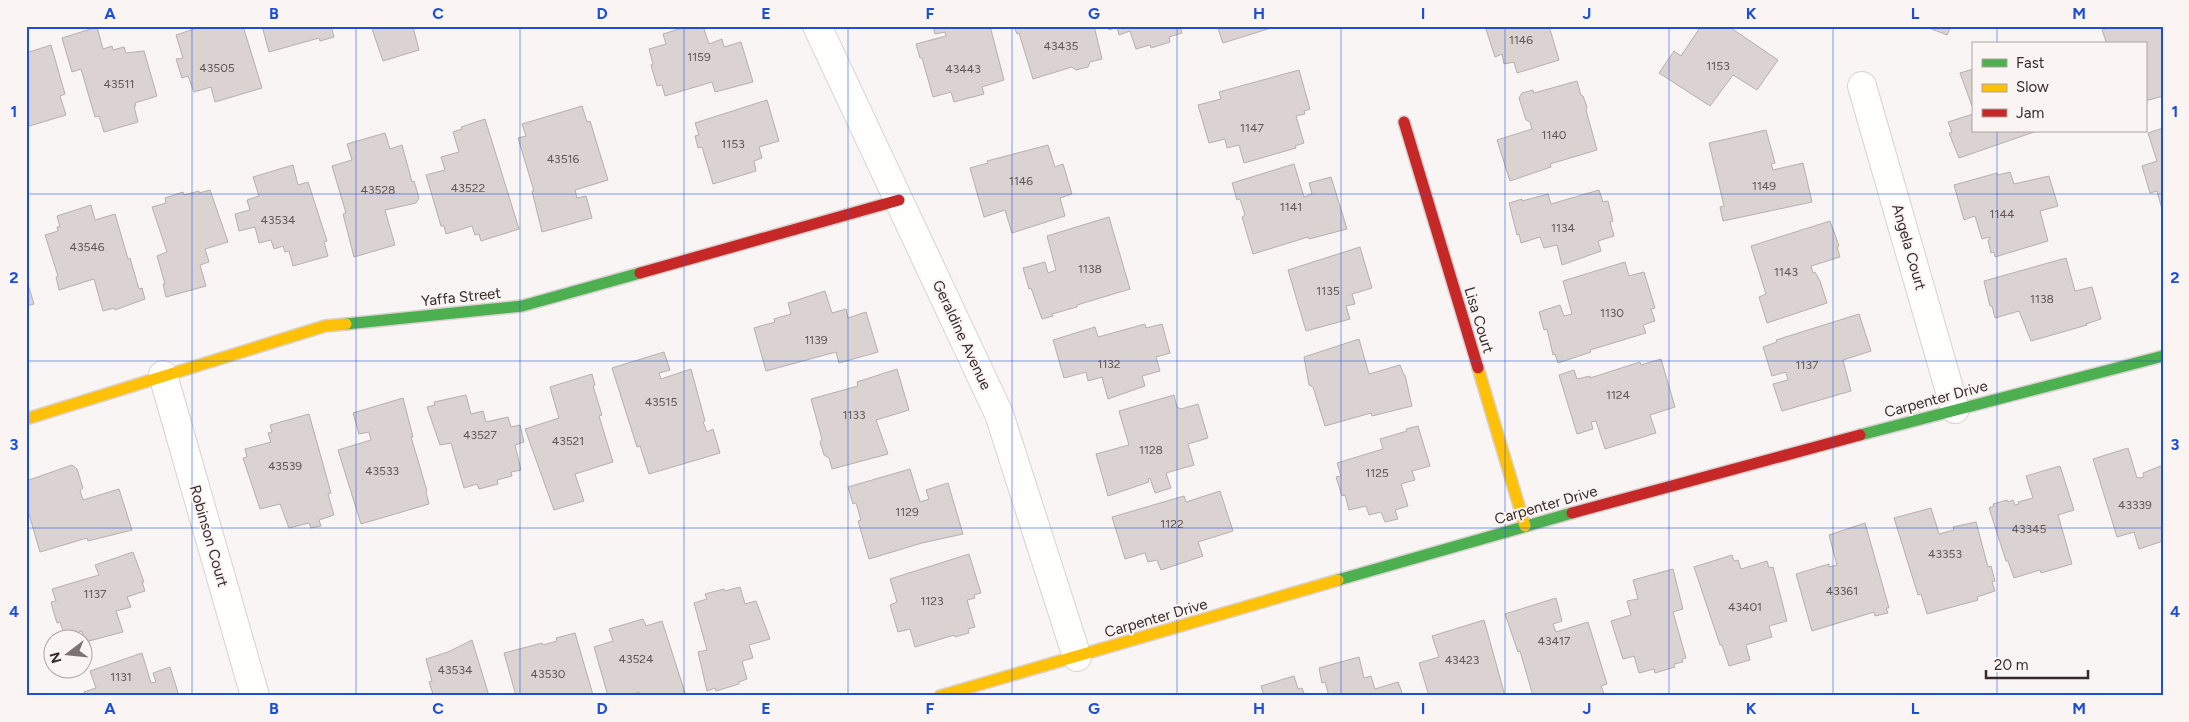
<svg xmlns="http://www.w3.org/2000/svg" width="2189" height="722" font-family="Figtree,sans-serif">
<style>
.building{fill:#dbd3d2;stroke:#b6afae}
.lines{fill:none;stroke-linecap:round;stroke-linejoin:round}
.street-casing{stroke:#dad2d1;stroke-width:30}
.fast-casing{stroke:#dad2d1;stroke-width:14}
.slow-casing{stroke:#dad2d1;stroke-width:14}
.jam-casing{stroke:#dad2d1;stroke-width:14}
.street{stroke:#fefefd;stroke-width:28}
.fast{stroke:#4caf50;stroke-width:11}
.slow{stroke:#ffc107;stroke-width:11}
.jam{stroke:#c62828;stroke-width:11}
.grid{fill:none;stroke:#1d4ed8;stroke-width:1;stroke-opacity:0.55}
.labels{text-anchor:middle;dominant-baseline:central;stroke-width:4;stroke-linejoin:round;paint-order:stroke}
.number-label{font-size:12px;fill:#605554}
.street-label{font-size:15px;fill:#372b2a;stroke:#faf4f3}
.neatline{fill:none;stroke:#1d4ed8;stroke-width:2}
.grid-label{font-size:16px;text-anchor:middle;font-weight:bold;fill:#1d4ed8}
</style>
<rect width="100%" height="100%" fill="#f9f5f4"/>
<!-- building -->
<path class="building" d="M194 26H243L262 88 215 102 211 87 194 92 188 76 182 78 176 59 183 58 176 35 194 29Z
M262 26H331L334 37 320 41 319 38 269 52Z
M371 26H417L413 27 419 50 383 61Z
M703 26 709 44 722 39 724 47 741 42 753 82 715 92 712 82 665 96 662 85 657 86 651 65 653 64 649 49 666 44 663 34 689 26Z
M933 26H990L1004 80 982 87 984 94 954 102 951 92 933 97 922 58H920L916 44 946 36 945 32 935 34Z
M1014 26H1094L1102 59 1090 62 1088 67 1076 70 1072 67 1033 79 1019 33 1017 34Z
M1107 26H1180L1182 33 1169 37 1170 42 1151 48 1150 45 1136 49 1130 31 1119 35 1117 27 1109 30Z
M1217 26H1271V28L1223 43Z
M1485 26H1549L1559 60 1517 73 1514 62 1504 64 1502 54 1495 57Z
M1701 26H1728L1778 60 1757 90 1733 75 1710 106 1659 73 1674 51 1681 56Z
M1924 26H1951L1947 35Z
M2115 26H2163V96L2145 101V44H2107L2102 30Z
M97 27 103 49 112 46 113 50 124 47 126 53 144 51 157 96 135 103 136 106H134L138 122 104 132 99 116 95 117 81 69 72 72 62 38Z
M51 45 65 94 60 96 66 115 26 127V53Z
M1973 69V106H1972L1960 73Z
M1299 70 1310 109 1304 111 1305 114 1296 116 1304 143 1295 146 1296 148 1244 163 1239 145 1227 148 1225 139 1209 143 1198 105 1221 99 1219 92Z
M1577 81 1581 95 1583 96 1587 107 1586 110 1597 150 1550 164 1551 167 1510 181 1497 140 1532 129 1530 122 1526 120 1519 98 1522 93 1533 90 1534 93Z
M767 100 779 141 759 147 762 158 754 161 756 171 713 184 702 147 698 148 695 136 699 135 695 123Z
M582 106 587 122 590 121 608 180 575 190 577 198 586 196 592 218 542 232 532 191H534L518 138 526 136 522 124Z
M1973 114V131H2037L1959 158 1949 133 1952 132 1948 122Z
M485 119 519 229 481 241 479 234 475 235 472 226 446 234 444 226H441L426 175 445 170 441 157 459 152 453 132 462 129 461 127Z
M2163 128V209H2162L2157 191 2150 193 2142 166 2157 161 2148 133Z
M1766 130 1775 163 1771 164 1773 170 1803 163 1812 202 1723 221 1720 207 1724 206 1709 143Z
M385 133 390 149 402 145 412 182 414 181 419 198 416 203 385 210 395 245 354 257 343 214 346 213 332 166 352 160 347 144Z
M1048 145 1055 167 1063 164 1072 194 1060 198 1065 216 1012 233 1005 210 984 217 970 168 988 163 987 161Z
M1294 164 1304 197 1312 194 1309 183 1331 177 1347 229 1309 239 1308 237 1253 254 1242 217 1245 215 1240 199 1237 200 1232 183Z
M293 165 298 185 308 182 327 241 324 242 328 256 293 266 289 251 285 252 283 246 274 249 271 240 259 243 255 227 239 231 235 214 250 210 247 200 259 196 253 177Z
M2010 172 2014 184 2049 176 2058 206 2040 211 2048 241 1995 257 1994 252 1991 253 1988 240 1990 239V237L1982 239 1975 216 1964 220 1954 185 1997 173 1998 175Z
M210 190 228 242 205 249 209 262 200 265 206 286 166 297 163 284H165L157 256 167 252 152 207 166 203 165 198 183 192 184 195 199 191V193Z
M1599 190 1603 202 1608 201 1613 221 1610 222 1614 236 1598 241 1601 251 1562 265 1557 245 1544 248 1540 237 1521 243 1519 234 1517 235 1509 203 1522 199V201L1548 194 1551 204Z
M91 205 95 220 115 214 128 259 130 258 139 289 142 288 145 299 115 310 114 308 103 311 94 279 59 290 56 277 58 276 45 235 58 231 57 227H60L57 216Z
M1109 217 1130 289 1077 305V307L1052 314 1053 316 1042 319 1031 288 1029 289 1023 268 1045 262 1048 273 1056 270 1047 236Z
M1830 221 1839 246 1837 247 1840 257 1811 266 1813 273 1815 272 1820 281 1827 303 1767 323 1759 297 1766 294 1751 246Z
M1360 247 1372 288 1352 294 1355 304 1346 306 1350 319 1306 331 1288 270Z
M2066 258 2075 291 2092 287 2101 319 2086 324 2087 325 2031 341 2019 311 1995 318 1992 306H1990L1984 281Z
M1625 262 1629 276 1644 272 1655 308 1651 309 1655 321 1643 325 1646 333 1590 350 1591 352 1558 363 1555 354 1553 355 1547 329 1544 330 1539 312 1560 305 1564 316 1572 314 1563 281Z
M26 278 34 304 26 306Z
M825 291 832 313 846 309 848 318 866 312 878 352 839 363 836 352 766 371 754 328 775 322 774 319 791 314 788 303Z
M1859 314 1871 351 1843 360 1851 391 1782 411 1773 384 1788 380 1786 372 1772 376 1763 347 1777 342 1776 340Z
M1145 324 1146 328 1162 324 1170 353 1156 357 1160 371 1142 376 1145 386 1108 399 1102 377 1088 381 1086 372 1064 378 1053 340 1095 327 1098 337Z
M1359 339 1369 374 1400 365 1404 375H1405L1412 406 1372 416 1371 413 1325 426 1313 387 1309 385 1304 357Z
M664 352 670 370 659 373 661 379 691 369 705 421 703 422 707 432 713 429 720 453 649 474 640 446 637 447 612 368Z
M1661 359 1675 407 1650 415 1656 433 1605 449 1596 421 1591 422 1593 429 1577 434 1559 375 1574 370 1577 379 1590 376V378L1640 362 1641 365Z
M897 369 909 410 876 420 888 454 832 469 829 458 824 455 820 442 822 439 811 399 858 386 857 382Z
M592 374 595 385 593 386 602 415 599 416 613 462 575 474 584 501 554 510 525 429 559 418 550 387Z
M466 395 471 414 483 411 486 422 508 417 511 427 520 425 524 442 515 445 521 470 511 472 512 476 497 480 498 484 479 489 477 484 464 488 451 443 440 445 427 407 435 405 434 402Z
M1174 395 1177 407 1181 409 1198 404 1208 438 1188 444 1194 465 1166 473 1171 488 1155 493 1150 478 1148 479 1149 482 1108 496 1096 454 1129 445 1119 411Z
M403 398 413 437H411L427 491 426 492 429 504 361 524 338 450 371 440 369 432 359 434 353 413Z
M309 414 331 493 328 494 334 515 319 520 321 526 311 528 309 523 289 528 280 504 260 509 243 458 247 457 245 449 271 442 268 433 272 432 270 425Z
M1418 426 1430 466 1412 471 1415 480 1401 484 1408 506 1395 510 1398 519 1385 522 1381 512 1369 515 1366 506 1349 510 1345 495 1342 496 1336 477 1341 476 1337 463 1383 449 1380 439 1407 431 1406 429Z
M2128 448 2137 478 2144 477 2143 473 2163 465V541L2139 549 2134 532 2117 537 2093 459Z
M72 465 77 469 83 488 80 491 83 500 119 489 132 530 88 541 87 538 40 552 29 514 26 512V481Z
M2060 466 2074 510 2058 515 2072 564 2041 573 2040 570 2014 578 2008 561H2006L1989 508 1994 506 1993 504 2007 500 2008 502 2013 500 2015 505 2019 504 2018 502 2033 498 2026 476Z
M910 469 920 502 929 499 926 490 948 483 963 534 922 543 869 559 858 521 861 520 856 503 853 504 848 487Z
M1220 491 1233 531 1198 542 1203 556 1161 570 1157 560 1148 562 1145 553 1125 559 1112 517 1184 496 1186 502Z
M1931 508 1939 534 1954 530 1953 527 1976 522 1988 567 1991 566 1995 581 1992 582 1995 591 1977 597 1978 600 1927 614 1921 594 1918 595 1894 518Z
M1865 523 1889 608H1886L1888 613 1875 616 1874 612 1812 631 1796 574 1829 564V567L1837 565 1829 535Z
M133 552 144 582H142L145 591 127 597 131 607 116 611 123 632 85 642 82 631 65 637 60 622 57 623 53 610 51 602 56 601 52 589 99 575 95 565Z
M969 554 981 593 974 595 975 598 967 600 975 627 968 629 969 633 955 637 954 635 915 647 910 629 898 632 890 605 897 602 890 579Z
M1732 555 1734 561 1738 560 1741 569 1767 561 1769 568 1773 567 1787 621 1769 626 1772 637 1746 645 1750 660 1729 666 1722 645H1720L1694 567Z
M1673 569 1683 609 1673 612 1686 658 1682 659 1683 662 1674 664 1675 667 1655 673 1654 669 1639 673 1634 656 1623 659 1611 621 1631 615 1627 601 1638 599 1633 580Z
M740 587 745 604 756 601 770 639 749 645 753 658 742 661 747 679 739 682V684L716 691 715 688 707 691 698 652 707 650 694 603 707 599 705 594 724 589 725 591Z
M1556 598 1562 621 1553 624 1556 632 1588 622 1607 684 1601 686 1605 696H1533L1520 651 1518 652 1505 614Z
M643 619 646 626 662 621 686 696H636L640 695 639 692 625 696H608L594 647 613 641 609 629Z
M1484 620 1505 696H1429L1419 663 1439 657 1432 636Z
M575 633 593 695 516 696 504 653 542 643 543 645 557 641 556 638Z
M472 640 489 696H426L433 694 429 682 432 681 426 659 448 652Z
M142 653 151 683 156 682 153 673 170 667 179 696H85L84 692 96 688 90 671Z
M1359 657 1364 678 1371 676 1375 689 1398 682 1403 695 1329 696 1325 682 1322 683 1319 668Z
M1294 676 1298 689 1302 688 1305 696H1264L1261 686Z"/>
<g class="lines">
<!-- street casing -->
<g class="street-casing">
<path id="street" d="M817 26 999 414 1077 657
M1862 86 1955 409
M163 375 255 696"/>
</g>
<!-- fast casing -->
<g class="fast-casing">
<path id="fast" d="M346 324 522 306 640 273
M1860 435 2163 356
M1338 580 1572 513"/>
</g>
<!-- slow casing -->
<g class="slow-casing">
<path id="slow" d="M1478 368 1525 526
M26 419 325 326 346 324
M940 696 1338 580"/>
</g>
<!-- jam casing -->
<g class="jam-casing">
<path id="jam" d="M1404 122 1478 368
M640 273 899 200
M1572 513 1860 435"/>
</g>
<!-- street -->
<use href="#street" class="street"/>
<!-- fast -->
<use href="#fast" class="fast"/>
<!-- slow -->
<use href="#slow" class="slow"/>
<!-- jam -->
<use href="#jam" class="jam"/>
</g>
<!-- grid -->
<path class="grid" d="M192 26V696M356 26V696M520 26V696M684 26V696M848 26V696M1012 26V696M1177 26V696M1341 26V696M1505 26V696M1669 26V696M1833 26V696M1997 26V44M1997 131V696M26 194H2163M26 361H2163M26 528H2163"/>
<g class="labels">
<!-- number labels -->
<g class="number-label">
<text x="1521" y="40">1146</text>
<text x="1061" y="46">43435</text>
<text x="699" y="57">1159</text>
<text x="1718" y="66">1153</text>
<text x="217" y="68">43505</text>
<text x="963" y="69">43443</text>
<text x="119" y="84">43511</text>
<text x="1252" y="128">1147</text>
<text x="1554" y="135">1140</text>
<text x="733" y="144">1153</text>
<text x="563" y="159">43516</text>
<text x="1021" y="181">1146</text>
<text x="1764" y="186">1149</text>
<text x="468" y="188">43522</text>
<text x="378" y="190">43528</text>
<text x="1291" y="207">1141</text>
<text x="2002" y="214">1144</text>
<text x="278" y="220">43534</text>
<text x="1563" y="228">1134</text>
<text x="87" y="247">43546</text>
<text x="1090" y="269">1138</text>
<text x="1786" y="272">1143</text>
<text x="1328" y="291">1135</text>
<text x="2042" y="299">1138</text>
<text x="1612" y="313">1130</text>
<text x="816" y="340">1139</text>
<text x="1109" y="364">1132</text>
<text x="1807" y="365">1137</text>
<text x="1618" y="395">1124</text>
<text x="661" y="402">43515</text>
<text x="854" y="415">1133</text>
<text x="480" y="435">43527</text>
<text x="568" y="441">43521</text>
<text x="1151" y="450">1128</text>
<text x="285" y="466">43539</text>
<text x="382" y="471">43533</text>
<text x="1377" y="473">1125</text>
<text x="2135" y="505">43339</text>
<text x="907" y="512">1129</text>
<text x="1172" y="524">1122</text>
<text x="2029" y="529">43345</text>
<text x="1945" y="554">43353</text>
<text x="1842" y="591">43361</text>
<text x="95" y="594">1137</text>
<text x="932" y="601">1123</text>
<text x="1745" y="607">43401</text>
<text x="1554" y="641">43417</text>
<text x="636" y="659">43524</text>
<text x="1462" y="660">43423</text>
<text x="455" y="670">43534</text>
<text x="548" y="674">43530</text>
<text x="121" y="677">1131</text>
</g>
<!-- street labels -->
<g class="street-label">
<text transform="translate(1909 247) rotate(74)">Angela Court</text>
<text transform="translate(461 297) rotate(-6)">Yaffa Street</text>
<text transform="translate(1479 320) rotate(73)">Lisa Court</text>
<text transform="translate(962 335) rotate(65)">Geraldine Avenue</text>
<text transform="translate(1936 399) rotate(-15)">Carpenter Drive</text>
<text transform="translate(1546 505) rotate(-16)">Carpenter Drive</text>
<text transform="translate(209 536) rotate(74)">Robinson Court</text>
<text transform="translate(1156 618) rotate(-16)">Carpenter Drive</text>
</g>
</g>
<!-- border -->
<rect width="2189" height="722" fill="none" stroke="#faf4f3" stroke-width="55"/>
<!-- legend -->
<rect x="1972" y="42" width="175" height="90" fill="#faf4f3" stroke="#aca4a3"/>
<rect x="1982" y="59" width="25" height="8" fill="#4caf50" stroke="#aca4a3"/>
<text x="2016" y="68" font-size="15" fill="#372b2a">Fast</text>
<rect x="1982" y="84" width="25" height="8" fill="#ffc107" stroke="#aca4a3"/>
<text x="2016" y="92" font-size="15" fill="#372b2a">Slow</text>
<rect x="1982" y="109" width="25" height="8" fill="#c62828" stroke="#aca4a3"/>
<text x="2016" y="118" font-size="15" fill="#372b2a">Jam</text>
<!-- north arrow -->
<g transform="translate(68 654) rotate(254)"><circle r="24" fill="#faf4f3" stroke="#aca4a3"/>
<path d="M0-4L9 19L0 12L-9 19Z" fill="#7b7271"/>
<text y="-8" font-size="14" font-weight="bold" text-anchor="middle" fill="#372b2a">N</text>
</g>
<!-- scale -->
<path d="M1986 670v8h102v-8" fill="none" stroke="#372b2a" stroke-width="2.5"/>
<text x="1994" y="670" font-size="15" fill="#372b2a" stroke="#faf4f3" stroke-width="4" paint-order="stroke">20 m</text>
<rect x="28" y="28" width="2134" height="666" class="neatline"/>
<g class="grid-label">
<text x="110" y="19">A</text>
<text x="274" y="19">B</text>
<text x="438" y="19">C</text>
<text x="602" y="19">D</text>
<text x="766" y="19">E</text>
<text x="930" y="19">F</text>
<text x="1094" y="19">G</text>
<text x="1259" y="19">H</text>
<text x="1423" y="19">I</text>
<text x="1587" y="19">J</text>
<text x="1751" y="19">K</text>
<text x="1915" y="19">L</text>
<text x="2079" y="19">M</text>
<text x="14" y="117">1</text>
<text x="2175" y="117">1</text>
<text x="14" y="283">2</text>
<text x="2175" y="283">2</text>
<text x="14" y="450">3</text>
<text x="2175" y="450">3</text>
<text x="14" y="617">4</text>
<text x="2175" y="617">4</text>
<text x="110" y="714">A</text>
<text x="274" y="714">B</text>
<text x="438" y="714">C</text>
<text x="602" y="714">D</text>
<text x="766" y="714">E</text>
<text x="930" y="714">F</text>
<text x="1094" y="714">G</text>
<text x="1259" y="714">H</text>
<text x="1423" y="714">I</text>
<text x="1587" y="714">J</text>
<text x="1751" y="714">K</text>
<text x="1915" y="714">L</text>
<text x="2079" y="714">M</text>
</g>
</svg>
